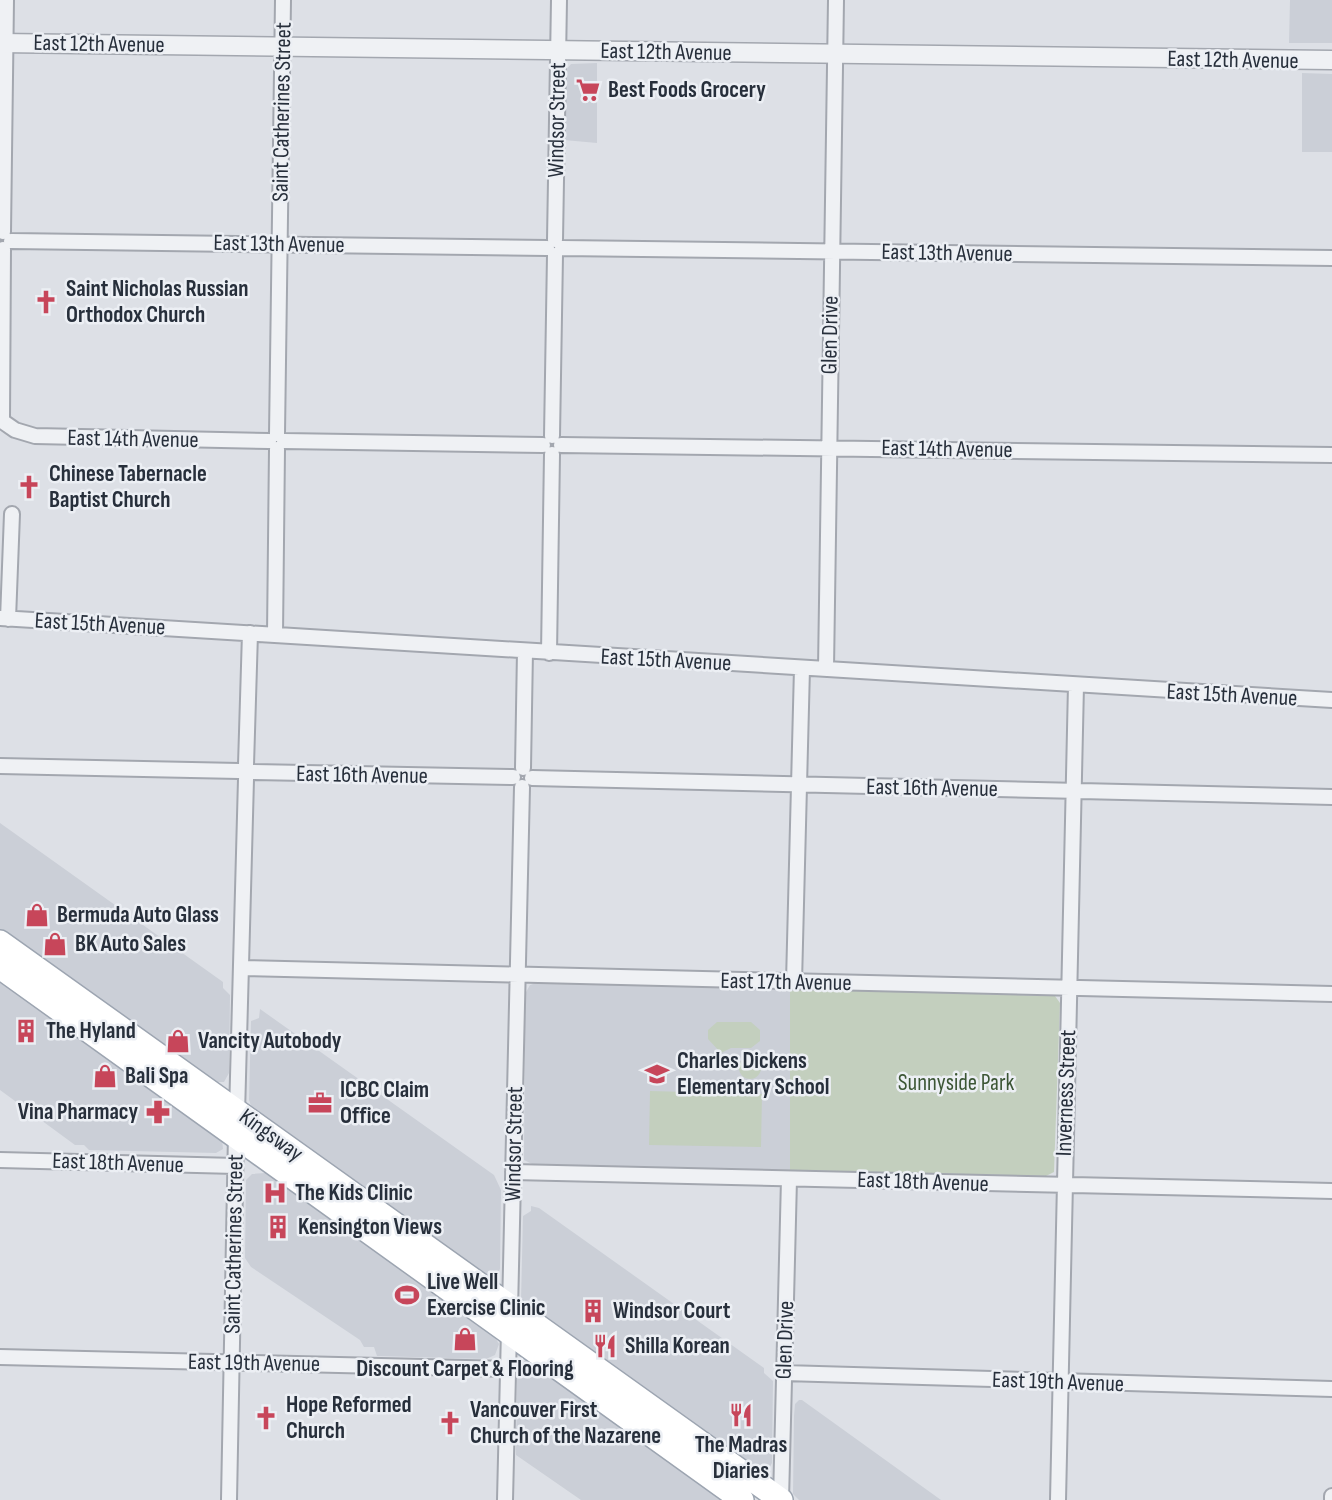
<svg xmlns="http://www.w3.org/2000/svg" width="1332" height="1500" font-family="'Sofia Sans Condensed',sans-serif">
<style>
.built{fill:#cbcfd7}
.green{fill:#c3cfbe}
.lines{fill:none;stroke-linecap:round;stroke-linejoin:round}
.minor-casing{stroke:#a3a7af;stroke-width:18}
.tertiary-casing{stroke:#a3a7af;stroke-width:21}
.primary-casing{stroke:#9da5b1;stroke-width:26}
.minor{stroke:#eff1f4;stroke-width:14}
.tertiary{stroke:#eff1f4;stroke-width:18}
.primary{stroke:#fff;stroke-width:23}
.labels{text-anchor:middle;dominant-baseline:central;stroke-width:5;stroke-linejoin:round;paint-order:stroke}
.street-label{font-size:23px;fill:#272f3b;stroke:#eceff4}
.poi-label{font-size:23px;font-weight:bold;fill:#272f3b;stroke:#eceff4;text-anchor:start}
.park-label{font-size:23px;fill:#3c5635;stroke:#eceff4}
</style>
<rect width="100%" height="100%" fill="#dde0e6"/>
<!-- built -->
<path class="built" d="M1290 0H1332V43H1289Z
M597 63V143L564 140 565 71 571 64Z
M1302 73 1332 74V152H1302Z
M0 823 223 982V988L230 995 229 1073 224 1082H215L0 930Z
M0 981 222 1139 223 1149 216 1153 89 1150 84 1145H75L0 1090Z
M536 983 790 989V1170L532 1164 524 1160 525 994 530 985Z
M260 1009 494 1175 501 1190 500 1269 496 1276H486L252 1109 249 1100 251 1021 259 1018Z
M265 1173 493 1334 499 1344 495 1355 486 1359 377 1356 374 1347H364L360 1340 251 1267 245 1258 246 1180 252 1174Z
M531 1206 539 1208 764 1368V1373L773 1381 772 1463 767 1472H760L521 1301 523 1216 531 1211Z
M527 1360 531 1361 726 1500H581L516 1455 517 1370 521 1363Z
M799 1400H802L941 1500H799L793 1494 794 1416 795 1404Z"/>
<!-- green -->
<path class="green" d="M790 989 1055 996 1060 1003 1054 1172 1046 1176 790 1170Z
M717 1022H751L760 1030V1041L751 1048H731L721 1053 708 1039V1030Z
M739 1068a11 11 0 1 1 22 0a11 11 0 1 1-22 0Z
M650 1091 762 1094 761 1147 649 1145Z"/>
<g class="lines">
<!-- minor casing -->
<g class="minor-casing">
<path id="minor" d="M3 232 6 0
M555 240 559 0
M11 241 547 248
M562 248 1332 258
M2 421 15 430 35 436 269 441
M2 421 3 249
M277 434 283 0
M552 436 555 255
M284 441 543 445
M561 445 1332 455
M0 618 1332 700
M8 619 12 514
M275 635 277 449
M549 653 552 454
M826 669 836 0
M246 765 250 633
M0 766 239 771
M523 768 525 651
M253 772 513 777
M532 778 1332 797
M241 968 1332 994
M794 982 802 668
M237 1114 246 779
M0 1160 236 1166
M513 1172 1332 1191
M510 1310 522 787
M0 1357 508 1369
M784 1373 1332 1389
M229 1500 236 1134
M505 1500 509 1330
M781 1500 789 1179
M1058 1500 1076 685
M1332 1500V1496"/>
</g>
<!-- tertiary casing -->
<g class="tertiary-casing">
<path id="tertiary" d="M0 43 1332 60"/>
</g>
<!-- primary casing -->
<g class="primary-casing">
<path id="primary" d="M0 942 781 1500
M0 967 742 1500"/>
</g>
<!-- minor -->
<use href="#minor" class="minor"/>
<!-- tertiary -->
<use href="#tertiary" class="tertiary"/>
<!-- primary -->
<use href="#primary" class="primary"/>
</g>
<!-- icons -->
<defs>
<g id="supermarket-bare" transform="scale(1.89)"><path d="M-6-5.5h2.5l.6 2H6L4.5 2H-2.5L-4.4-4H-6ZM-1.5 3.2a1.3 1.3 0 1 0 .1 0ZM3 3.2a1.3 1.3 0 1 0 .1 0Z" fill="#c7465a" stroke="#eceff4" stroke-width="2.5" paint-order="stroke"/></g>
<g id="church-bare" transform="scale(1.89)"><path d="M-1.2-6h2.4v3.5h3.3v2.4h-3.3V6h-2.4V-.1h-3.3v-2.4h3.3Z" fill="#c7465a" stroke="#eceff4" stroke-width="2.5" paint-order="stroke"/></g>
<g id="shop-bare" transform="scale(1.89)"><path d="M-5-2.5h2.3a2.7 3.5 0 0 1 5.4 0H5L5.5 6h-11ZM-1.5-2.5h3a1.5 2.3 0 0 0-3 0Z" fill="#c7465a" stroke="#eceff4" stroke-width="2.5" paint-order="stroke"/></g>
<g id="building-bare" transform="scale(1.89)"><path d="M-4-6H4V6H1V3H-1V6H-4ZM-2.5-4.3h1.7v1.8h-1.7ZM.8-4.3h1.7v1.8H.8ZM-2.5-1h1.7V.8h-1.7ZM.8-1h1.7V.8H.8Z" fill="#c7465a" stroke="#eceff4" stroke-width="2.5" paint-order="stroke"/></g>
<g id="school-bare" transform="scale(1.89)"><path d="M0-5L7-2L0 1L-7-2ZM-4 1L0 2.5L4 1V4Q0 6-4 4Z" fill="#c7465a" stroke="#eceff4" stroke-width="2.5" paint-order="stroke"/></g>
<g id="office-bare" transform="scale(1.89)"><path d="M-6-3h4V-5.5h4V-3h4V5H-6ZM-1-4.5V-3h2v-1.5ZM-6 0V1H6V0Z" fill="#c7465a" stroke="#eceff4" stroke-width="2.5" paint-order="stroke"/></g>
<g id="pharmacy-bare" transform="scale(1.89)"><path d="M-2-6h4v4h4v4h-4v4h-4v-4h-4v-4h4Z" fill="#c7465a" stroke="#eceff4" stroke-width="2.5" paint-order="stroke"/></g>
<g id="hospital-bare" transform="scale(1.89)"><path d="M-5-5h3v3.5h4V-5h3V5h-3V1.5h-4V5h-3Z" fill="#c7465a" stroke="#eceff4" stroke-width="2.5" paint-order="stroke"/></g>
<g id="stadium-bare" transform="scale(1.89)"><path d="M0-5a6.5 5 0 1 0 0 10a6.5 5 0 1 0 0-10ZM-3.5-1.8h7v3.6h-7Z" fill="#c7465a" stroke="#eceff4" stroke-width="2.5" paint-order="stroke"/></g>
<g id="restaurant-bare" transform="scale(1.89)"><path d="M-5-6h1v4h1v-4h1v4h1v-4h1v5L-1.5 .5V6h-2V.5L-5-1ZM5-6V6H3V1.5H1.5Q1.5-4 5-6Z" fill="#c7465a" stroke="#eceff4" stroke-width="2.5" paint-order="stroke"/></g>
</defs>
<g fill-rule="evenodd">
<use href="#supermarket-bare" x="588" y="90"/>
<use href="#church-bare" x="46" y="302"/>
<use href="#church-bare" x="29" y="487"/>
<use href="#shop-bare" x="37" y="915"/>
<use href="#shop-bare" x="55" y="944"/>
<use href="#building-bare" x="26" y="1031"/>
<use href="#shop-bare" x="178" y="1041"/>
<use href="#school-bare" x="657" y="1074"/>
<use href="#shop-bare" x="105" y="1076"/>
<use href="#office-bare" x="320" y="1103"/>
<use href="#pharmacy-bare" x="158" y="1112"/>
<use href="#hospital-bare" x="275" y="1193"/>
<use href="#building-bare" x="278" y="1227"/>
<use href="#stadium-bare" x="407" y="1295"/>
<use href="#building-bare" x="593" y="1311"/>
<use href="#shop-bare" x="465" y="1339"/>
<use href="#restaurant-bare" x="605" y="1346"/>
<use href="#restaurant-bare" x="741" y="1415"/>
<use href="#church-bare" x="266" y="1418"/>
<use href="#church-bare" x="450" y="1423"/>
</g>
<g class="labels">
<!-- street labels -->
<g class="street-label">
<text transform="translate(99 44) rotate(1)">East 12th Avenue</text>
<text transform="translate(666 52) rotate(1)">East 12th Avenue</text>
<text transform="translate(1233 60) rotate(1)">East 12th Avenue</text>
<text transform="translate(282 112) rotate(-89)">Saint Catherines Street</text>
<text transform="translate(557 120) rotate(-89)">Windsor Street</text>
<text transform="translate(279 244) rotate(1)">East 13th Avenue</text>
<text transform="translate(947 253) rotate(1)">East 13th Avenue</text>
<text transform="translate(830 335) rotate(-89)">Glen Drive</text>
<text transform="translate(133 439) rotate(1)">East 14th Avenue</text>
<text transform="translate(947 449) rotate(1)">East 14th Avenue</text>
<text transform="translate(100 624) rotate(3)">East 15th Avenue</text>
<text transform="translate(666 660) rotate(3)">East 15th Avenue</text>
<text transform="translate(1232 695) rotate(3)">East 15th Avenue</text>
<text transform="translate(362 775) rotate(1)">East 16th Avenue</text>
<text transform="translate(932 788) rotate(1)">East 16th Avenue</text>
<text transform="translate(786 982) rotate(1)">East 17th Avenue</text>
<text transform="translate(1066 1093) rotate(-88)">Inverness Street</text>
<text transform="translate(271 1135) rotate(36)">Kingsway</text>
<text transform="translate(514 1144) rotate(-89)">Windsor Street</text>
<text transform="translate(118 1163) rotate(2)">East 18th Avenue</text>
<text transform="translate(923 1182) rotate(2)">East 18th Avenue</text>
<text transform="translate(234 1244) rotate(-89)">Saint Catherines Street</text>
<text transform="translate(785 1340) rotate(-88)">Glen Drive</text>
<text transform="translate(254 1363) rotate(1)">East 19th Avenue</text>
<text transform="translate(1058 1382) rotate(2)">East 19th Avenue</text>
</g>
<!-- poi labels -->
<g class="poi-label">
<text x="608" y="90">Best Foods Grocery</text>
<text x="66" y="289">Saint Nicholas Russian<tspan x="66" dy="26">Orthodox Church</tspan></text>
<text x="49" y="474">Chinese Tabernacle<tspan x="49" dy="26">Baptist Church</tspan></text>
<text x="57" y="915">Bermuda Auto Glass</text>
<text x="75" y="944">BK Auto Sales</text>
<text x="46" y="1031">The Hyland</text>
<text x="198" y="1041">Vancity Autobody</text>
<text x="677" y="1061">Charles Dickens<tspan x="677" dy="26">Elementary School</tspan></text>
<text x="125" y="1076">Bali Spa</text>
<text x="340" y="1090">ICBC Claim<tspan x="340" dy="26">Office</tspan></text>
<text x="138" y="1112" text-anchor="end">Vina Pharmacy</text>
<text x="295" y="1193">The Kids Clinic</text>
<text x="298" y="1227">Kensington Views</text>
<text x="427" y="1282">Live Well<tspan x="427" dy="26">Exercise Clinic</tspan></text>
<text x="613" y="1311">Windsor Court</text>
<text x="625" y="1346">Shilla Korean</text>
<text x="465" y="1369" text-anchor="middle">Discount Carpet &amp; Flooring</text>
<text x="286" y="1405">Hope Reformed<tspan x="286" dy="26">Church</tspan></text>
<text x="470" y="1410">Vancouver First<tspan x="470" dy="26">Church of the Nazarene</tspan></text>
<text x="741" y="1445" text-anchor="middle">The Madras<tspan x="741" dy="26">Diaries</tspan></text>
</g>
<!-- park labels -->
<g class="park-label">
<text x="956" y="1083">Sunnyside Park</text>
</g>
</g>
</svg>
